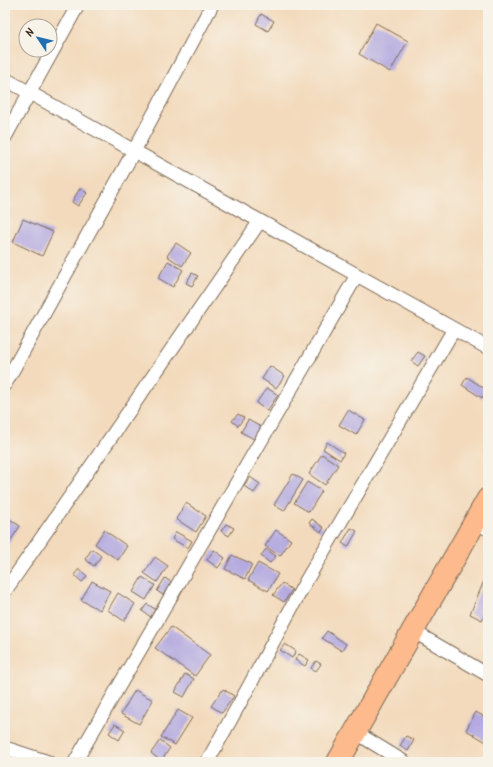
<svg xmlns="http://www.w3.org/2000/svg" width="493" height="767" font-family="Kalam,sans-serif">
<style>
.building{fill:#b4aae0}
.lines{fill:none;stroke-linecap:round;stroke-linejoin:round}
.street-casing{stroke:#7b6855;stroke-width:15}
.highway-casing{stroke:#7b6855;stroke-width:24}
.street{stroke:#fff;stroke-width:13}
.highway{stroke:#fcba8d;stroke-width:22}
</style>
<rect width="100%" height="100%" fill="#f7f3e8"/>
<filter id="ink" filterUnits="userSpaceOnUse"><feTurbulence type="fractalNoise" baseFrequency=".025" numOctaves="2"/><feDisplacementMap in="SourceGraphic" scale="8" xChannelSelector="R" yChannelSelector="G"/><feConvolveMatrix kernelMatrix="1 2 1 2 8 2 1 2 1" color-interpolation-filters="sRGB"/></filter>
<filter id="wash" filterUnits="userSpaceOnUse"><feTurbulence type="fractalNoise" baseFrequency=".012" numOctaves="4" result="noise"/><feDisplacementMap in="SourceGraphic" scale="16" xChannelSelector="R" yChannelSelector="G"/><feGaussianBlur stdDeviation="0.9" result="paint"/><feColorMatrix in="noise" values="0 0 0 0 0 0 0 0 0 0 0 0 0 0 0 0 0 1.4 0 .05"/><feComposite in="paint" operator="in"/></filter>
<g filter="url(#wash)">
<rect width="100%" height="100%" fill="#f3dabc"/>
<g id="blocks">
<!-- building -->
<path class="building" d="M261 14 274 21 268 31 256 24Z
M376 23 408 41 390 72 359 54Z
M80 188 87 193 78 206 72 202Z
M23 219 53 232 42 256 13 242Z
M176 243 191 253 182 266 167 256Z
M168 261 183 270 173 287 158 278Z
M192 273 198 276 192 286 186 283Z
M418 352 425 356 418 366 411 361Z
M270 366 285 376 276 388 262 379Z
M467 377 487 390 482 398 462 385Z
M267 388 278 395 267 411 256 403Z
M348 410 365 420 356 435 339 425Z
M238 414 244 418 238 426 232 421Z
M248 420 261 427 254 439 241 432Z
M327 442 344 453 340 460 323 449Z
M322 454 338 465 325 485 309 474Z
M293 474 303 480 284 511 274 505Z
M250 477 260 484 254 493 244 486Z
M307 482 322 491 309 512 294 503Z
M186 503 206 516 196 532 176 519Z
M5 516 20 526 5 549Z
M312 519 324 528 321 532 309 523Z
M226 524 234 528 229 536 221 531Z
M351 528 357 531 348 547 342 543Z
M104 530 127 546 118 560 95 544Z
M276 530 291 540 280 556 265 546Z
M176 532 192 541 188 548 172 539Z
M92 549 101 556 94 566 85 559Z
M266 549 276 556 270 563 261 556Z
M214 550 225 558 218 568 207 560Z
M232 555 252 564 245 579 225 569Z
M155 557 168 566 157 582 144 573Z
M258 563 278 574 268 591 248 580Z
M79 569 87 576 82 582 74 575Z
M142 577 155 585 146 600 133 592Z
M165 578 171 582 163 595 157 591Z
M92 581 110 591 100 610 81 600Z
M484 581 488 583V606L482 620 470 614Z
M282 583 292 590 284 602 273 595Z
M118 593 135 604 124 621 108 610Z
M147 604 155 609 151 617 142 611Z
M171 627 210 655 195 676 155 648Z
M327 631 346 644 342 651 322 638Z
M285 644 296 651 292 658 280 650Z
M299 654 309 660 305 666 295 660Z
M316 661 321 664 316 671 311 668Z
M185 674 194 679 184 697 175 692Z
M223 689 234 696 222 713 211 706Z
M135 690 153 700 139 724 121 714Z
M178 710 192 718 175 745 161 737Z
M476 712 488 719V743L466 730Z
M115 724 125 730 119 740 109 733Z
M406 736 414 740 408 751 400 746Z
M160 740 170 748 161 761 151 753Z"/>
</g>
</g>
<g filter="url(#ink)">
<use href="#blocks" fill-opacity="0" stroke="#7b6855" stroke-width="1"/>
<g class="lines">
<!-- street casing -->
<g class="street-casing">
<path id="street" d="M5 79 488 348
M5 137 78 5
M5 384 134 151 212 5
M475 522 488 529
M5 591 260 221
M413 631 488 675
M355 732 404 762
M5 748 48 762
M75 762 357 275
M207 762 247 690 306 581 454 329"/>
</g>
<!-- highway casing -->
<g class="highway-casing">
<path id="highway" d="M338 762 488 499"/>
</g>
<!-- street -->
<use href="#street" class="street"/>
<!-- highway -->
<use href="#highway" class="highway"/>
</g>
</g>
<!-- margin -->
<rect width="493" height="767" fill="none" stroke="#f7f3e8" stroke-width="20"/>
<!-- north arrow -->
<g transform="translate(38 38) rotate(305)"><circle r="19" fill="#f7f3e8" stroke="#aca397"/>
<path d="M0-3L7 15L0 10L-7 15Z" fill="#1f6fb2"/>
<text y="-6" font-size="11" font-weight="bold" text-anchor="middle" fill="#3b2a1e">N</text>
</g>
</svg>
